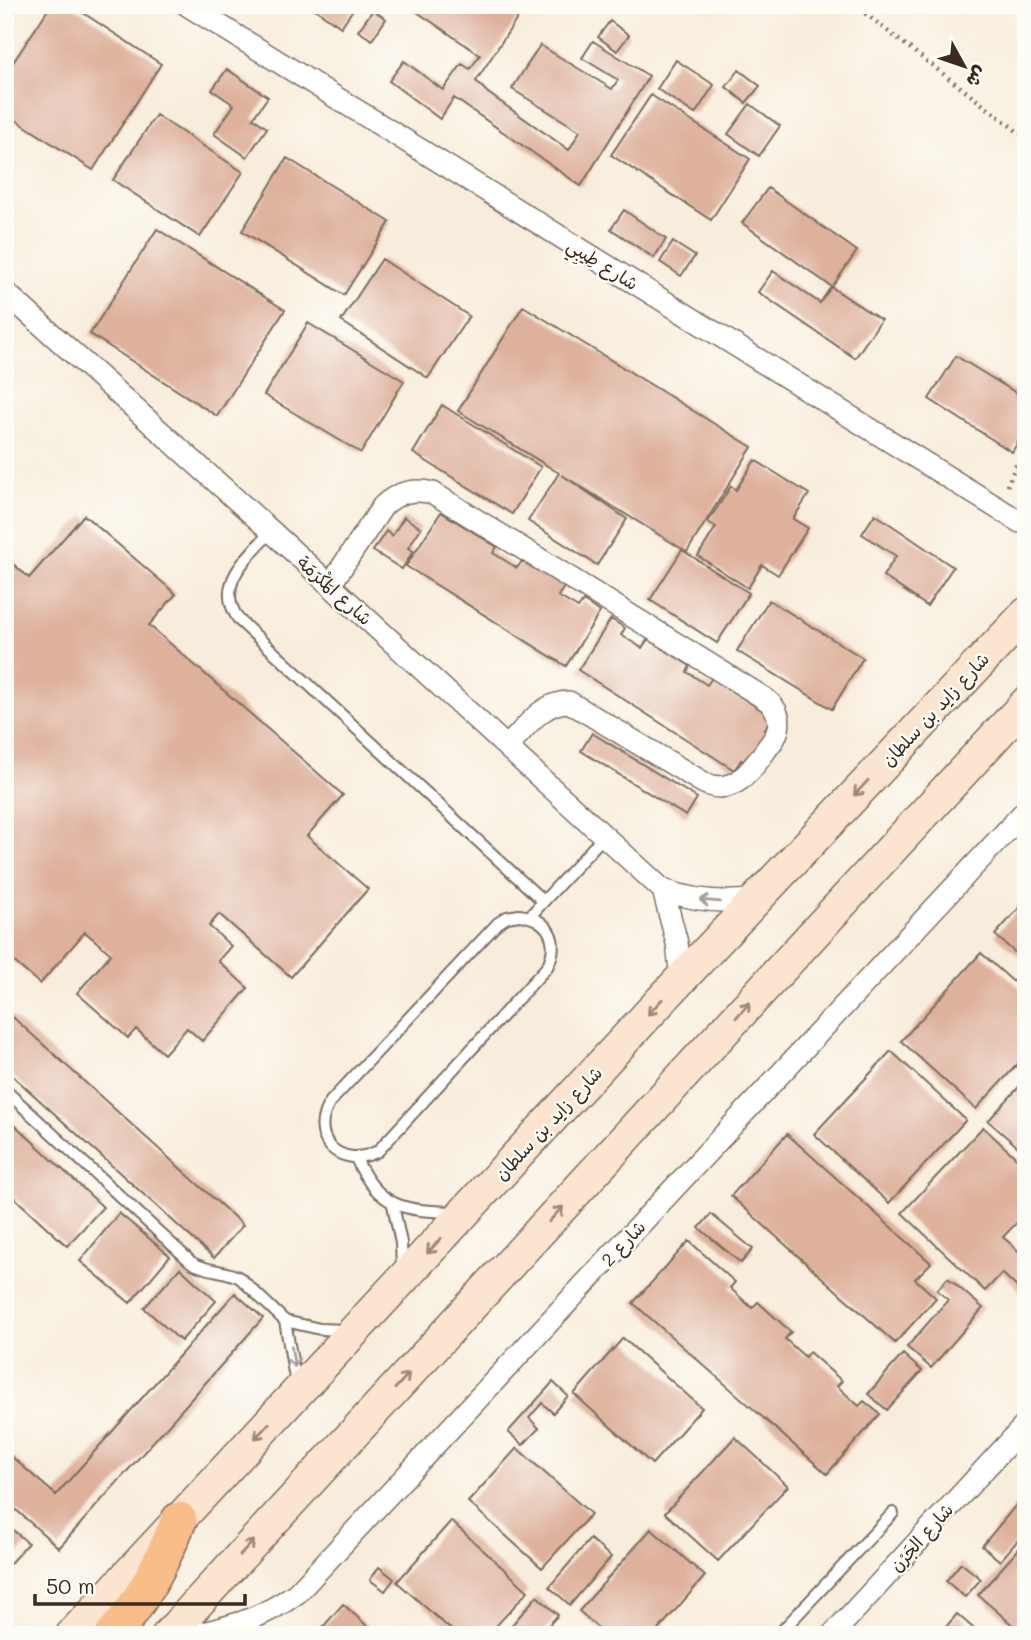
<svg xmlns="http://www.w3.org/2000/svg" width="1031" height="1640" font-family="Mali,'Playpen Sans Arabic',sans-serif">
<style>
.building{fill:#deb19c}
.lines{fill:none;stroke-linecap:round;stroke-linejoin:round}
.service-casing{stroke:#7d6e60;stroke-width:14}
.minor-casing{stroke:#7d6e60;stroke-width:24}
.secondary-casing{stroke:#7d6e60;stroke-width:35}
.primary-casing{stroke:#7d6e60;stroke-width:38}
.path{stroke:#7d6e60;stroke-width:4.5;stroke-dasharray:2 5;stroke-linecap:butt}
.service{stroke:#fff;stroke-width:10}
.minor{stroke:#fff;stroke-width:21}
.secondary{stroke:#fce5d0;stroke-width:32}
.primary{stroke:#f8bd89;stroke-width:35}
.oneway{stroke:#9c8877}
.oneway2{stroke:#a79f9a}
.labels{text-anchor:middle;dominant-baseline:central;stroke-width:5;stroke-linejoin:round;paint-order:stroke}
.street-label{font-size:18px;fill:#3b2a1e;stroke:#fdfcf7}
</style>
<rect width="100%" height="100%" fill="#fdfcf7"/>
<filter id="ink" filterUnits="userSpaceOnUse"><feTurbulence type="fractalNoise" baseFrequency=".0143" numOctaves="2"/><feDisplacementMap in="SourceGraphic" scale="14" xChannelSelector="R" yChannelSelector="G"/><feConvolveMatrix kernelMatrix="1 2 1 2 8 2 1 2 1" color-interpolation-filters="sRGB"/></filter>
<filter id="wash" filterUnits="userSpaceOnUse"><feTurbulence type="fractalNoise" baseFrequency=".00686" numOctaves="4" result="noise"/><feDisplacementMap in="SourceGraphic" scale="28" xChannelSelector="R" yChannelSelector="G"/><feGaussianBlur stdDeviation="1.57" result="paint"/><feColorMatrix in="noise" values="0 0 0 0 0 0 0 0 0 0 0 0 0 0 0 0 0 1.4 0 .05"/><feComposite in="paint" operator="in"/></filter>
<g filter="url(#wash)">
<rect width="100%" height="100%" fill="#f8eddc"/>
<g id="blocks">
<!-- building -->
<path class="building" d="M51 5H71L161 64 93 170 5 113V75Z
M309 5H356L341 27Z
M407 5H526L476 81 488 93 569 150 580 131 512 89 540 45 612 89 618 80 582 58 593 41 649 76 581 186 454 98 440 119 389 81 404 61 443 90 462 64 470 69 480 55Z
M373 10 386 19 372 40 358 31Z
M610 21 629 35 617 51 598 37Z
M676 60 714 85 695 114 657 89Z
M227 69 268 97 253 118 267 128 247 157 214 134 234 105 212 90Z
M739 70 760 86 746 103 726 87Z
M651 95 750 159 711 220 611 155Z
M750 104 780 126 759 156 728 134Z
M156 115 243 172 200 237 113 180Z
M287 158 390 222 344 295 242 231Z
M768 188 857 251 832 287 742 223Z
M624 210 666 239 654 258 611 229Z
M157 229 285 310 217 416 90 334Z
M673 242 695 256 681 276 660 262Z
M382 259 469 316 428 378 341 321Z
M773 271 820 303 831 287 881 320 855 358 758 292Z
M523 306 752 447 687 552 562 475 627 519 597 565 528 521 559 473 458 411Z
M308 323 404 381 361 453 264 395Z
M956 356 1026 399V429L1012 452 929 399Z
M442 405 541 467 512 514 413 453Z
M755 460 809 494 793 519 808 528 778 575 762 565 748 588 698 556 716 527 708 522 731 486 736 490Z
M441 512 497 547 493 553 517 568 522 561 564 587 558 596 578 608 583 601 600 612 566 666 406 566Z
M875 514 953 567 927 606 883 576 896 556 862 534Z
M84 515 176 594 149 625 343 795 307 836 368 889 291 977 219 914 209 926 231 946 218 961 248 988 202 1041 187 1028 164 1054 136 1029 128 1038 77 993 111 954 85 932 40 984 5 954V557L29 578Z
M404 517 421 528 408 548 413 551 402 569 373 551 386 531 392 536Z
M682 550 749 593 717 643 650 600Z
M769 600 863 658 832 709 737 651Z
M611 619 625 628 621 635 642 648 648 639 690 666 687 672 707 685 712 678 772 717 764 731 771 735 749 764 741 760 734 770 578 670Z
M592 733 697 798 686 816 581 751Z
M1026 900V962L995 935Z
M981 953 1026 993V1055L976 1109 901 1041Z
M5 1010 243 1225 214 1258 5 1069Z
M891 1051 966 1120 889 1203 814 1134Z
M1026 1079V1154L988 1121Z
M5 1116 103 1207 67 1246 5 1189Z
M983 1127 1026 1167V1213L1003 1237 1026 1258V1296L1002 1273 985 1291 902 1213Z
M787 1134 931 1263 915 1279 936 1298 895 1343 731 1196Z
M119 1213 170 1256 130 1303 80 1261Z
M711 1214 753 1249 741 1263 699 1228Z
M689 1241 735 1282 730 1288 752 1308 758 1302 791 1332 785 1339 805 1357 809 1352 842 1381 837 1386 859 1406 864 1401 880 1414 827 1474 633 1303Z
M180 1268 216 1301 181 1341 144 1308Z
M948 1278 983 1308 931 1368 907 1347 948 1300 937 1290Z
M235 1293 263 1318 59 1548 5 1500V1451L56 1495Z
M623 1338 702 1408 652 1464 574 1394Z
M903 1354 922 1371 887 1410 868 1394Z
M553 1382 568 1396 553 1413 542 1403 529 1418 539 1428 523 1445 508 1432Z
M735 1437 788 1486 718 1561 665 1513Z
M517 1448 591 1514 542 1568 468 1502Z
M1026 1493V1531L1000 1561 982 1546Z
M451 1521 528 1591 488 1635H457L397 1582Z
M5 1523 28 1543 5 1569Z
M651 1529 705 1576 654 1635H606L579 1611Z
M590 1539 611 1557 570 1605 549 1587Z
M1026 1541V1635H1024L978 1595Z
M961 1563 981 1579 965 1597 946 1581Z
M379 1567 394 1579 385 1591 370 1580Z
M537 1596 558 1615 540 1635H520L511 1626Z
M343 1604 377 1635H316Z
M957 1614 981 1635H939Z"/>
</g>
</g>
<g filter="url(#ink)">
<use href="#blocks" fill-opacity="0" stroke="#7d6e60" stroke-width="2"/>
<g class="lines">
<!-- service casing -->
<g class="service-casing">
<path id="service" d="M271 531C248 558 213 584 239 620L543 901
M519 915C548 918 561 940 547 967L378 1151C340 1171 306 1137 331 1101L498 923 507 917Z
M530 916 604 836
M5 1090 191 1262C206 1272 224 1269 240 1278L285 1321 320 1329 346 1330
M356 1158C378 1209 406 1211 456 1212
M393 1205 401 1243 402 1268
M285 1321 296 1384
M1011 1439 1026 1453
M778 1635 893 1513"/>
</g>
<!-- minor casing -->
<g class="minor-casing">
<path id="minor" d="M187 5 1020 522 1026 523
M5 292 271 531 663 890C695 901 724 904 757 899
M330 585 383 506C398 492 413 488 433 493L764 698C779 708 783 723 774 739 756 762 738 799 704 783L569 702C541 702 525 729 507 747
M663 890 677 943 681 979
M193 1635C234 1626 263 1618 297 1593L1026 810
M832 1635 1026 1424"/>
</g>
<!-- secondary casing -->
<g class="secondary-casing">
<path id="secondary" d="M72 1635 681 979 1026 614
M168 1635 1026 703"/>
</g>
<!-- primary casing -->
<g class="primary-casing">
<path id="primary" d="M113 1635C143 1600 162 1562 179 1520"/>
</g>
<!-- path -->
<path class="path" d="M854 5 1026 138
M1007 486 1015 467 1026 451"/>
<!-- service -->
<use href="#service" class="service"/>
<!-- minor -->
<use href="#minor" class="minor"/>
<!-- secondary -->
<use href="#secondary" class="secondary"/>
<!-- primary -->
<use href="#primary" class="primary"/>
</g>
<!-- one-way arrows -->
<defs><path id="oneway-shaft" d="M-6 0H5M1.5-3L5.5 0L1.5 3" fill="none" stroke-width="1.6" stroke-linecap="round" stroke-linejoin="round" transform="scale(1.75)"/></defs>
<g class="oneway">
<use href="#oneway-shaft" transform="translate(861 788) rotate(133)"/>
<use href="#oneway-shaft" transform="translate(655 1007) rotate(133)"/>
<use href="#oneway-shaft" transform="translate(743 1010) rotate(-47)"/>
<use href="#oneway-shaft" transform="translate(556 1214) rotate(-47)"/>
<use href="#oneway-shaft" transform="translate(434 1246) rotate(133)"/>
<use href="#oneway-shaft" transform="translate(402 1381) rotate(-47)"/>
<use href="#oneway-shaft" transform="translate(262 1431) rotate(133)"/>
<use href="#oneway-shaft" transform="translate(247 1548) rotate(-47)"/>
</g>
<g class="oneway2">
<use href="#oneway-shaft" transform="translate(710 901) rotate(-175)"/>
<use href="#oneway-shaft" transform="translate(293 1357) rotate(81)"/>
</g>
</g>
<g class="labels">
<!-- street labels -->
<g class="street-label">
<text transform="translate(603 264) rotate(32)">شارع طِيبِي</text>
<text transform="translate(335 590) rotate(42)">شارع المَكْرَمَة</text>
<text transform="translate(935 709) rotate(-47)">شارع زايد بن سلطان</text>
<text transform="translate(548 1123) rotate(-47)">شارع زايد بن سلطان</text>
<text transform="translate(623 1243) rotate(-47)">شارع 2</text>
<text transform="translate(921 1537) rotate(-48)">شارع الجَرْن</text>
</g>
</g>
<!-- margin -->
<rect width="1031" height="1640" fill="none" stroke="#fdfcf7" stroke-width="28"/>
<!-- north arrow -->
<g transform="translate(964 66) rotate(130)" stroke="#fdfcf7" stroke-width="5" paint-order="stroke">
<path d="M0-5L12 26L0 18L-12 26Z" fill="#3b2a1e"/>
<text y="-10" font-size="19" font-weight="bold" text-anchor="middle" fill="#3b2a1e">ش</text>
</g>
<!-- scale -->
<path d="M35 1594v10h210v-10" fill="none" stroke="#3b2a1e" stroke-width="3.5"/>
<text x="46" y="1594" font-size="21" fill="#3b2a1e" stroke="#fdfcf7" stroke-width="5" paint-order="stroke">50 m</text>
</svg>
